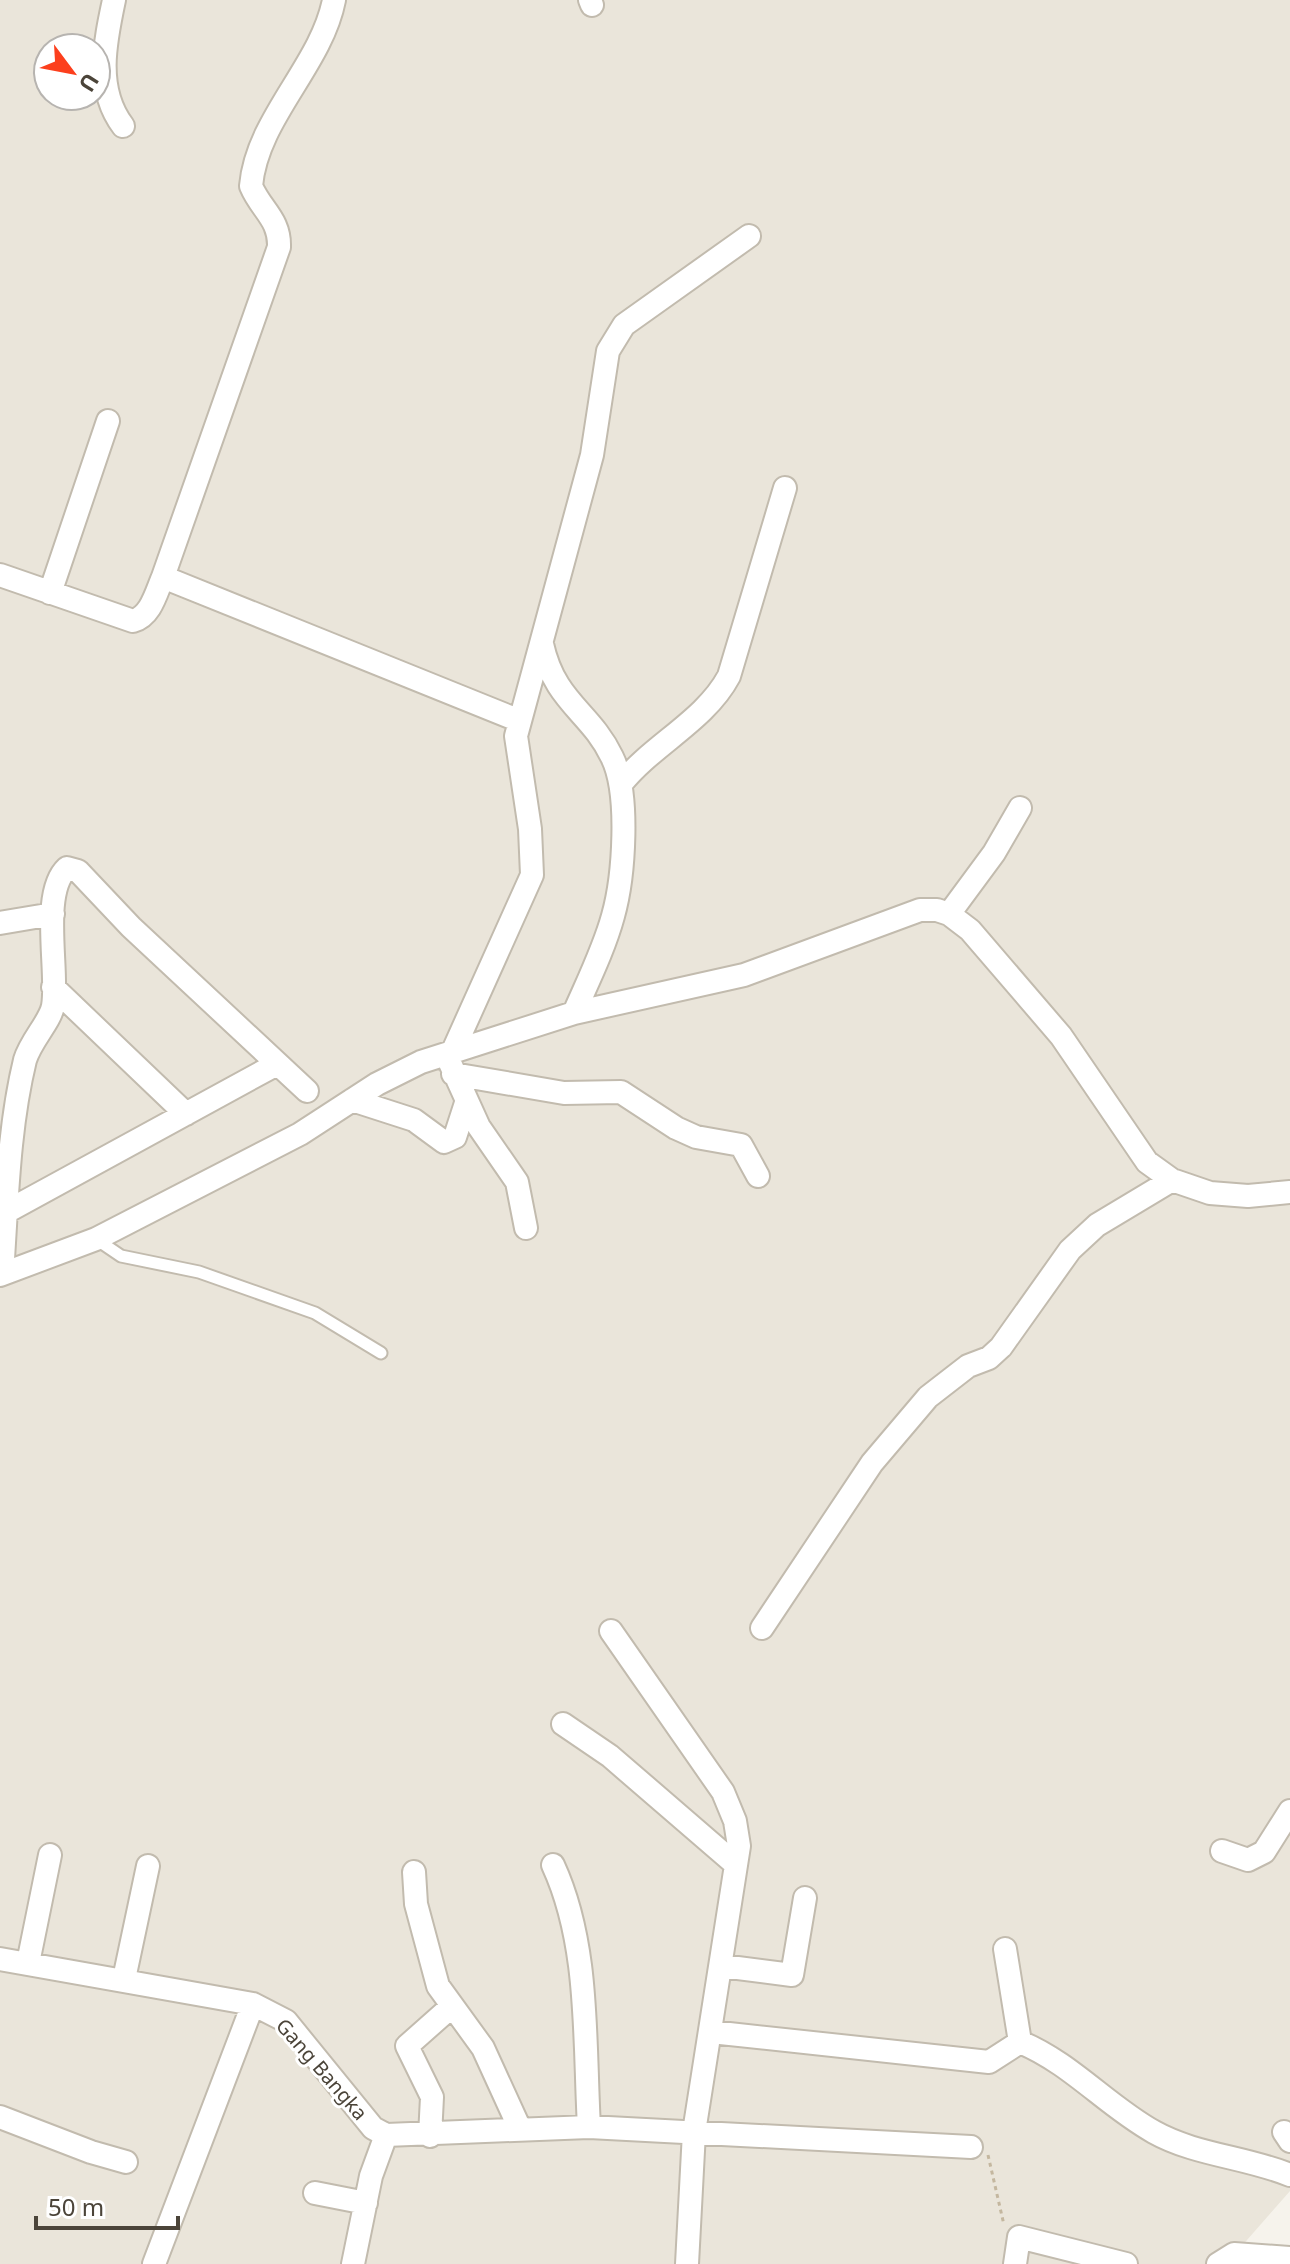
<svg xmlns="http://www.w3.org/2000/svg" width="1290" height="2264" font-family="'Noto Sans',sans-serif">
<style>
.residential{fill:#eae5da;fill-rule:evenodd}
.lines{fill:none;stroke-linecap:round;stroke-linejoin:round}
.lane-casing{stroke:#c2bbae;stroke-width:15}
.street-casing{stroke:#c2bbae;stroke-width:26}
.path{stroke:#c4b79f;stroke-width:3;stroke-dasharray:4 4;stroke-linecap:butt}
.lane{stroke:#fff;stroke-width:11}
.street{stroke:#fff;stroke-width:22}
.labels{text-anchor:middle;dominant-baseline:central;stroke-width:6;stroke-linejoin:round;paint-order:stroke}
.street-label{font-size:20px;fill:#4b4439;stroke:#fff}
</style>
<rect width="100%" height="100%" fill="#f6f3ec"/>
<!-- residential -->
<path class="residential" d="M0 0H1290V2191L1226 2264H0ZM48 48H96V96H48Z"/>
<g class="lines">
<!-- lane casing -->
<g class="lane-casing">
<path id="lane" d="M96 1239 121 1256 199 1272 315 1313 381 1353"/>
</g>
<!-- street casing -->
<g class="street-casing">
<path id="street" d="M114 0C105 42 95 89 123 126
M590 0 592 5
M0 575 133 621C151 616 156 593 163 577L279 247C280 219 261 210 251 186 257 118 321 66 334 0
M163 577 520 721
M50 593 108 421
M542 644C555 703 590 711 612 757 630 793 624 877 613 916 604 949 588 981 574 1013
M621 784C653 744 705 721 729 676L785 488
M949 914 994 853 1020 808
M0 923 53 914
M53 987 186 1114
M452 1053 532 875 530 829 516 736 592 455 608 351 624 325 749 236
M450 1063 479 1127 517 1182 526 1228
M453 1074 564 1093 621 1092 676 1128 696 1137 741 1145 758 1176
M352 1100 414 1120 444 1142 455 1137 466 1103
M6 1212 277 1064
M2 1274C7 1203 8 1130 25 1060 31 1040 50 1022 53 1006 59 972 40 893 67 868L78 871 131 927 307 1091
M0 1275 96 1239 300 1134 377 1084 421 1062 574 1013 744 975 920 910H937L949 914 970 930 1061 1036 1147 1162 1172 1180 1210 1193 1248 1196 1290 1192
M762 1628 872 1463 928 1397 968 1366 989 1358 1001 1347 1070 1250 1097 1225 1172 1180
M611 1631 723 1792 735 1821 739 1846 694 2132 687 2264
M563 1724 610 1756 734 1863
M1222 1851 1248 1860 1264 1852 1290 1811
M553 1865C590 1945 584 2041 589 2127
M414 1872 416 1904 438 1986 483 2048 520 2129
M1005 1949 1020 2042
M0 1959 253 2004 286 2021 373 2128 386 2135 589 2127 971 2147
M28 1963 50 1855
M722 1966 792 1975 805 1898
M124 1979 148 1866
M711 2032 989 2062 1020 2042C1071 2063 1107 2106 1154 2132 1195 2155 1246 2157 1290 2175
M0 2117 91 2152 126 2162
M1284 2132 1290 2141
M430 2136 432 2097 407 2046 451 2007
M315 2193 366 2203
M154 2264 253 2004
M353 2264 371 2176 386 2135
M1015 2264 1019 2237 1126 2264
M1218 2264 1234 2254 1290 2258"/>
</g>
<!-- path -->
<path class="path" d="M988 2155 1004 2225"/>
<!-- lane -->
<use href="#lane" class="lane"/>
<!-- street -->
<use href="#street" class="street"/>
</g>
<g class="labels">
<!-- street labels -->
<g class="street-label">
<text transform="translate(322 2069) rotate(49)">Gang Bangka</text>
</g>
</g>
<!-- north arrow -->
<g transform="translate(72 72) rotate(122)"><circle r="38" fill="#ffffff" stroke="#b7b4b0" stroke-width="2"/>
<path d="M0-6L14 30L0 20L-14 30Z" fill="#fc3f1d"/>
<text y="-12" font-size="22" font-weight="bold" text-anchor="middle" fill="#4b4439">U</text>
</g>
<!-- scale -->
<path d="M36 2216v12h142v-12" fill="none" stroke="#4b4439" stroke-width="4"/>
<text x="48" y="2216" font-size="24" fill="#4b4439" stroke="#ffffff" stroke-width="6" paint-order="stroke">50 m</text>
</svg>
